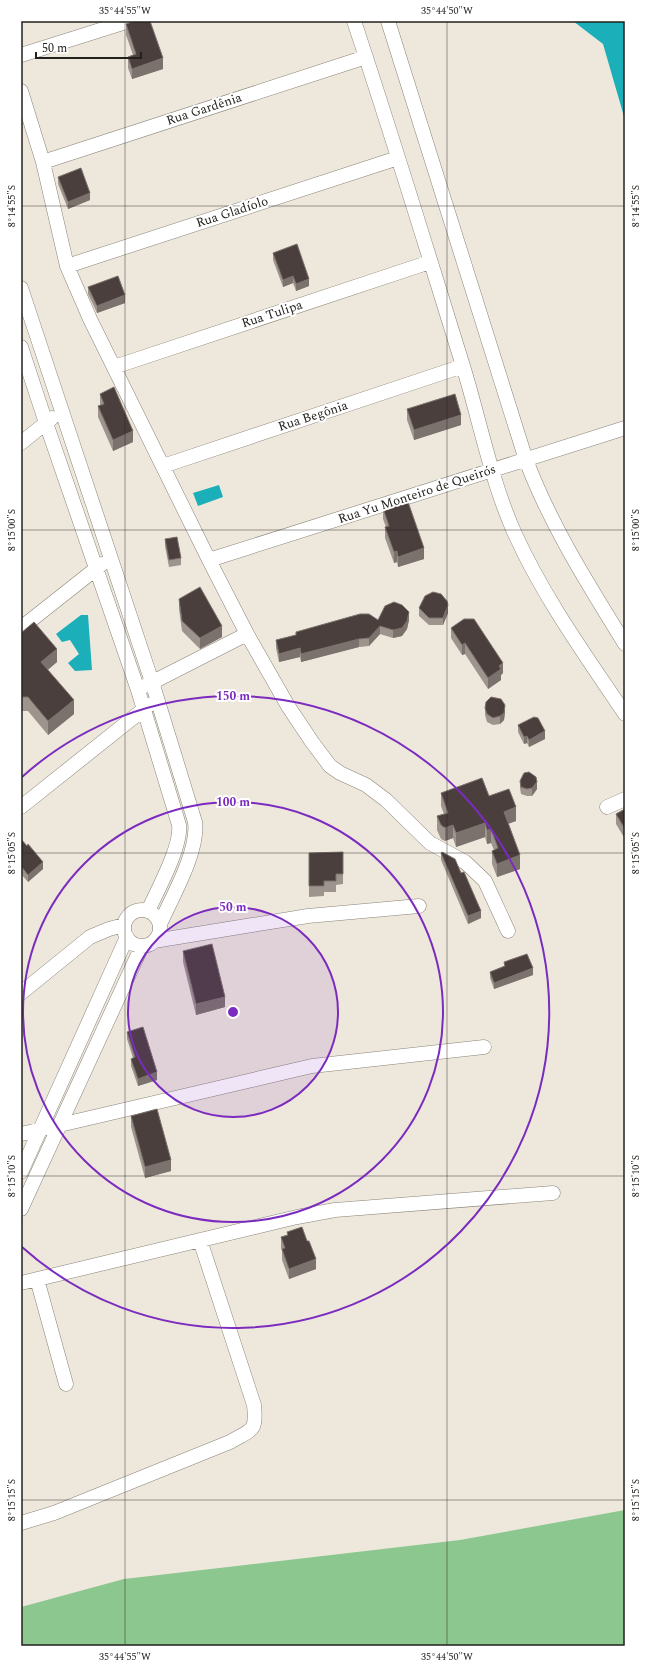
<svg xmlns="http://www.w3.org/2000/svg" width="646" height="1667" font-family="Spectral,serif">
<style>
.green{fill:#8bc78e}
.water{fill:#1bafba}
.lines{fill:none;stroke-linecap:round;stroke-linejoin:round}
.street-casing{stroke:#8a8479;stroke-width:15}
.street{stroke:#fff;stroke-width:14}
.wall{fill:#9c948d}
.shaded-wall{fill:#7c726d}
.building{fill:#4b3f3e;stroke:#7c726d}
.ticks{fill:none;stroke:#23211d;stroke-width:1;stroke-opacity:0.45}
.ring{fill:none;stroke:#7b2cbf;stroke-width:2}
.labels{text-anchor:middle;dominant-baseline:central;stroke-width:4;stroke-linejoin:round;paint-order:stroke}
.street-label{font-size:13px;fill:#23211d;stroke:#fff}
.centre{fill:#7b2cbf;stroke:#fff;stroke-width:2}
.ring-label{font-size:12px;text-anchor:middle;font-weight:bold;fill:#7b2cbf;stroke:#fff;stroke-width:4;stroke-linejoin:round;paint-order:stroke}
.neatline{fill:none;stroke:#23211d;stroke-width:1.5}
.ticks-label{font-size:10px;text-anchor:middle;fill:#23211d}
</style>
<rect width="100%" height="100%" fill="#eee8dc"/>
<!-- green -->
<path class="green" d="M625 1510V1646H21V1607L124 1579 460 1540Z"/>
<!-- water -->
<path class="water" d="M573 21H625V120L603 44Z
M219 485 223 497 198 506 193 493Z
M81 615H88L92 670 75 671 68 663 79 654 70 640 62 642 56 634Z"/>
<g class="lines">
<!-- street casing -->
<g class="street-casing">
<path id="street" d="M354 21C392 135 427 250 463 366 480 421 491 481 515 534 544 598 586 656 625 714
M388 21 526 460C551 526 588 584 625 644
M21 55 129 21
M21 91 43 162 67 266 90 319 209 560 247 634 288 706 312 742 330 766 340 773 366 785 386 800 430 843 465 862 485 881 508 931
M43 162 366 57
M67 266 398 158
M21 288 152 682 195 822C199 851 172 897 160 924
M21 347 46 423 138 690 179 825C182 846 157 891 148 911
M114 367 430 262
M21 443 52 418
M163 466 463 366
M209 560 625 428
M21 628 102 564
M145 686 247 634
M21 807 149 705
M607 807 625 799
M124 928a18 18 0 1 1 36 0a18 18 0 1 1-36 0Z
M154 941 308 916 419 906
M21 993 90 937 109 929 124 925
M21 1134 312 1066 484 1047
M21 1172 127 937
M21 1209 142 946
M37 1279 66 1384
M21 1283 297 1217 335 1210 553 1193
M21 1523 54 1513 230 1442C252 1429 257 1432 254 1405L200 1240"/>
</g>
<!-- street -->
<use href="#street" class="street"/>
</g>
<!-- wall -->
<path class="wall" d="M126 24 163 69 132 79 128 68V57L133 55 126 35Z
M58 177 90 200 68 209 58 184Z
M273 253 309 286 296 291 293 283 283 287 273 260Z
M88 287 125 303 97 313 88 294Z
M100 394 133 442 113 451 98 417V406L100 405Z
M407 409 461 425 414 440 407 420Z
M387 503 424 559 398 567 397 562 394 563 385 538V527H386L383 519V508L387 507Z
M165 539 181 558V565L169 567 165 546Z
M179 599 222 637 200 649 182 631 179 609Z
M419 608 448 613 443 625H429L419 616Z
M378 620H409L407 629 402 636 393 638 380 634 369 646 359 647 301 662 300 657 279 662 276 648V640L296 635V632Z
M451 628 503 673 501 675V680L488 689 465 654 462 655 451 638Z
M21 633 57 662 48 670 74 714 48 735 28 711H21Z
M485 708 505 712 504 720 500 724 493 725 487 722 485 715Z
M518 725 545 739 529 747 527 743 524 744 518 732Z
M520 781 537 789 532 796H527L521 794 520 788Z
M441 793 489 796 516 821 508 824 520 869 497 877 492 864V851L494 850 491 843 487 844 485 837 456 847 453 838 445 841 441 839 437 830V816L444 814 441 806Z
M625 809V839L616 824V814Z
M21 839 43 869 28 882 21 874Z
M343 852V884L336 885V892H324V896L309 897V864Z
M441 853 481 918 468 924 441 860Z
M183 951 225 1007 196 1015 183 962Z
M504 962 533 975 494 989 490 978V972L504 966Z
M127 1032 157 1080 138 1086 131 1066V1059L133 1058 127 1039Z
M131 1116 171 1171 145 1178 131 1127Z
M625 1144V1159L624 1157Z
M287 1232 307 1241 316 1269 289 1279 282 1260V1251L281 1248V1237L287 1235Z"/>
<!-- shaded-wall -->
<path class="shaded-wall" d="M163 58V69L132 79V69Z
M90 193V200L68 209V202Z
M293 276V283L283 287V280Z
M309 279V286L296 291V284Z
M125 295V303L97 313V306Z
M461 415V425L414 440V430Z
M133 431V442L113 451V440Z
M424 548V559L398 567V557Z
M397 551V562L394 563V552Z
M448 605V613L443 625V618Z
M409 612V620L407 629 402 636 393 638V630Z
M222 626V637L200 649V638Z
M380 626V634L369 646V638Z
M359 639V647L301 662V654Z
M465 643V654L462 655V645Z
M300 648V657L279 662V654Z
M57 649V662L41 675V662Z
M503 663V673L501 675V680L488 689V678L499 666Z
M74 700V714L48 735V721Z
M505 705V712L504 720 500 724V716Z
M545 731V739L529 747V740Z
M527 736V743L524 744V737Z
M537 782V789L532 796V788Z
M516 807V821L504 825V812Z
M485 823V837L456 847V833Z
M453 825V838L445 841V828Z
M491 829V843L487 844V830Z
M520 855V869L497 877V864Z
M43 862V869L28 882V875Z
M481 911V918L468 924V916Z
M533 968V975L494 989V983Z
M225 997V1007L196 1015V1004Z
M157 1072V1080L138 1086V1079Z
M171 1160V1171L145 1178V1167Z
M316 1259V1269L289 1279V1269Z"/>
<!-- building -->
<path class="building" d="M135 21H150L163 58 132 69 128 57 136 54 126 24Z
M81 168 90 193 68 202 58 177Z
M297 244 309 279 296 284 293 276 283 280 273 253Z
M118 276 125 295 97 306 88 287Z
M114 387 133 431 113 440 98 406 104 404 100 394Z
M455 394 461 415 414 430 407 409Z
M406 496 424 548 398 557 397 551 394 552 385 527 389 526 383 508 388 507 387 503Z
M177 537 181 558 169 560 165 539Z
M200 587 222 626 200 638 182 621 179 599Z
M433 592 441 594 447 601 448 605 443 618H429L419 608 425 596Z
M394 602 402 605 409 612 407 621 402 628 393 630 380 626 369 638 359 639 301 654 300 648 279 654 276 640 296 635V632L360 614H369L378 620 385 606Z
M464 619H474L503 663 499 666 501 669 488 678 465 643 462 645 451 628Z
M34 622 57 649 41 662 74 700 48 721 28 697H21V633Z
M491 697 501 699 505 705 504 713 500 716 493 718 487 714 485 708 486 702Z
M534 717 538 718 545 731 529 740 527 736 524 737 518 725Z
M529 772 536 777 537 782 532 788 527 789 521 787 520 781 524 773Z
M482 778 489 796 509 789 516 807 504 812 520 855 497 864 492 851 498 848 491 829 487 830 485 823 456 833 453 825 445 828 441 825 437 816 448 813 441 793Z
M625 809V829L616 814Z
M21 839 27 846 28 844 43 862 28 875 21 866Z
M343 852V874H336V881H324V886H309V853Z
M442 852 455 859 461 873 464 872 481 911 468 916 441 853Z
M212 944 225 997 196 1004 183 951Z
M527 954 533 968 494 983 490 972 505 966 504 962Z
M143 1027 157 1072 138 1079 131 1059 135 1057 127 1032Z
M157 1109 171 1160 145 1167 131 1116Z
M302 1227 307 1241H309L316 1259 289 1269 282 1249 285 1248 281 1237 288 1235 287 1232Z"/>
<!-- ticks -->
<path class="ticks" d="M125 21V1646M447 21V1646M21 206H625M21 530H625M21 853H625M21 1176H625M21 1500H625"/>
<!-- distance rings -->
<circle cx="233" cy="1012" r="105" fill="#7b2cbf" fill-opacity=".12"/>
<g class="ring">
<circle cx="233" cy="1012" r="105"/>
<circle cx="233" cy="1012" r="210"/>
<path d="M22 777A316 316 0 1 1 22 1247"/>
</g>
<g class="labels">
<!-- street labels -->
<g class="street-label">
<text transform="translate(204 109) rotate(-18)">Rua Gardênia</text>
<text transform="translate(232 212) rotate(-18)">Rua Gladíolo</text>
<text transform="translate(272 314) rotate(-18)">Rua Tulipa</text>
<text transform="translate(313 416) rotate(-18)">Rua Begônia</text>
<text transform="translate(417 494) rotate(-18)">Rua Yu Monteiro de Queirós</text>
</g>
</g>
<circle cx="233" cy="1012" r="6" class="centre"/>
<g class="ring-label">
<text x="233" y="700">150 m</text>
<text x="233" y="806">100 m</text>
<text x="233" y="911">50 m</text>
</g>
<!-- border -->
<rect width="646" height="1667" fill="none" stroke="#ffffff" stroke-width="44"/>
<!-- scale -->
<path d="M36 52v6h105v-6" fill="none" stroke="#23211d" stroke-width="2"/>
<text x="42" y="52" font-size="12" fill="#23211d" stroke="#ffffff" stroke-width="3" paint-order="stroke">50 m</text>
<rect x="22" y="22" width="602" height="1623" class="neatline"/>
<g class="ticks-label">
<text x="125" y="14">35°44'55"W</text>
<text x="447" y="14">35°44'50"W</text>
<text transform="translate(11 206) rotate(-90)" y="4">8°14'55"S</text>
<text transform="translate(635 206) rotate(-90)" y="4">8°14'55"S</text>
<text transform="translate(11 530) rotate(-90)" y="4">8°15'00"S</text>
<text transform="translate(635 530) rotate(-90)" y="4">8°15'00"S</text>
<text transform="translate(11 853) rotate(-90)" y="4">8°15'05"S</text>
<text transform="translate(635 853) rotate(-90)" y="4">8°15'05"S</text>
<text transform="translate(11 1176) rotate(-90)" y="4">8°15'10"S</text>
<text transform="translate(635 1176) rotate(-90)" y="4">8°15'10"S</text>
<text transform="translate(11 1500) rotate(-90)" y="4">8°15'15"S</text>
<text transform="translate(635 1500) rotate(-90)" y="4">8°15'15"S</text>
<text x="125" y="1660">35°44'55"W</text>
<text x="447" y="1660">35°44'50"W</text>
</g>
</svg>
